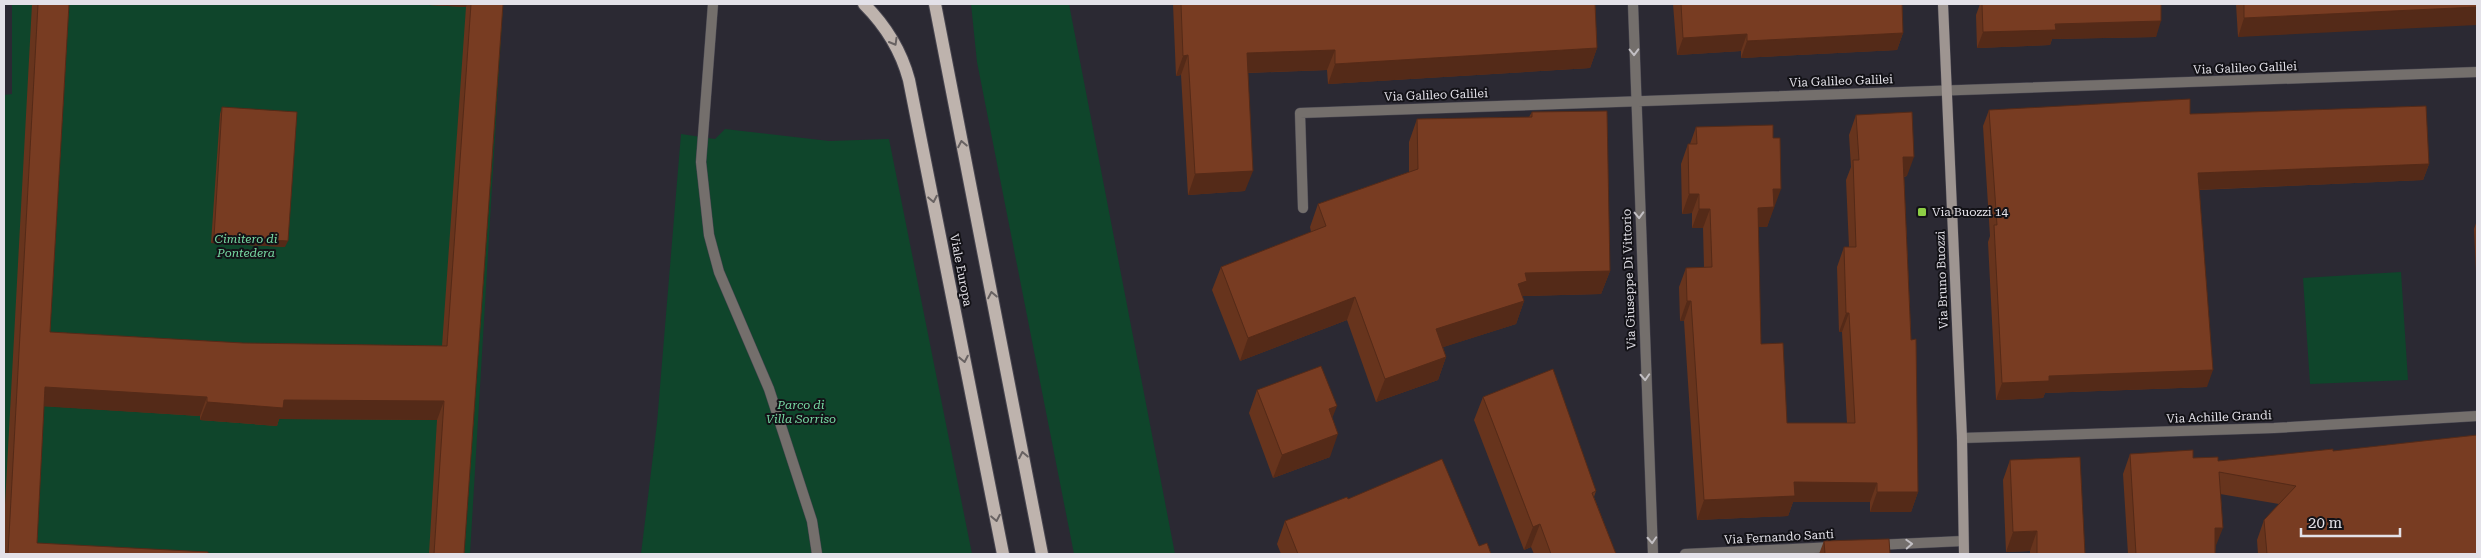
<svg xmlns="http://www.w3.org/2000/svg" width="2481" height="558" font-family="'Roboto Serif',serif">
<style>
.green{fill:#0f452b}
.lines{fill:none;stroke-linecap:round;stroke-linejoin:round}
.lane-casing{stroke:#484650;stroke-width:11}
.street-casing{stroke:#484650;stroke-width:11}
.secondary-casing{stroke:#484650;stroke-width:11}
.primary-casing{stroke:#484650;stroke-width:14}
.lane{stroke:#746f6c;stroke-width:10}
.street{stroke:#746f6c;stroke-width:10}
.secondary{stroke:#9e9591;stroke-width:10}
.primary{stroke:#beb3ad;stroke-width:12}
.wall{fill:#67341d}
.shaded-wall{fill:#542a18}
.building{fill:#783c22;stroke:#542a18}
.oneway{stroke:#686262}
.oneway2{stroke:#c2bfc3}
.poi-dot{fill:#8dce45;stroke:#131217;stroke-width:2}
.labels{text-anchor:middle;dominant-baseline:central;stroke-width:4;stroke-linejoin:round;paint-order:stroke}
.street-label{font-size:12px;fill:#e3e1e8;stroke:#131217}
.poi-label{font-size:12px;fill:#e3e1e8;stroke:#131217;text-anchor:start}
.park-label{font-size:12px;font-style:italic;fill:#77d9a3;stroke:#131217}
</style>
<rect width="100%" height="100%" fill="#2b2933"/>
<!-- green -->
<path class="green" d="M12 4H503L470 554H4V95L12 94Z
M971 4H1069L1175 554H1074L977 62Z
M725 129 829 141 889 139 972 554H641L657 423 681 134 715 139Z
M2401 272 2408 380 2310 384 2303 278Z"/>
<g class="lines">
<!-- lane casing -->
<g class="lane-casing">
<path id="lane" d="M713 4 701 162 709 235 719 272 769 389 812 521 817 554"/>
</g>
<!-- street casing -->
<g class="street-casing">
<path id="street" d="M1633 4 1653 554
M1303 208 1300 113 2477 72
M1962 438 2274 428 2477 416
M1876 545 1963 541
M1685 554 1834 547"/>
</g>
<!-- secondary casing -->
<g class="secondary-casing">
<path id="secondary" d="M1943 4 1962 438 1964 554"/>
</g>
<!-- primary casing -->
<g class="primary-casing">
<path id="primary" d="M864 4C886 26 901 50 909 80L1003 554
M935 4 1042 554"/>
</g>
<!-- lane -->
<use href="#lane" class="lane"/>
<!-- street -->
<use href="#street" class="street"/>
<!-- secondary -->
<use href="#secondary" class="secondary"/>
<!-- primary -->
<use href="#primary" class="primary"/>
</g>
<!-- wall -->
<path class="wall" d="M32 4H69L50 332 243 343 442 346 466 7 411 4H503L464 554H429L437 420 279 419 277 426 200 420V416L44 406 37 543 208 554H4V523Z
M1173 4H1595L1597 48 1590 68 1328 84 1327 70 1248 73 1245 191 1188 195 1181 75 1176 76Z
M1673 4H1902L1903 33 1897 50 1741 58V51L1677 55Z
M1980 4H2161L2156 37 2052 39 2050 45 1977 48 1976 15Z
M2236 4H2477L2238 37Z
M222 107 285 247 211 243 220 114Z
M1989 110 2190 114 2429 164 2423 180 2199 190 2207 387 2045 393 2043 398 1996 400 1988 242 1990 236 1983 126Z
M1532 112 1610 271 1601 294 1522 296 1524 301 1516 324 1443 347 1446 357 1438 380 1376 402 1347 320 1240 361 1212 290 1221 267 1311 232 1310 227 1318 204 1409 172V142L1417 119 1529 117Z
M1856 115 1907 176 1904 177 1918 492 1911 512H1870V502H1793L1788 516 1697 520 1684 321H1680L1679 287 1686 268 1704 267 1703 228H1692V213L1682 214 1681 164 1688 144H1690L1696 127 1774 209H1773L1767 227H1758L1761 344 1787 423H1847L1842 332H1839L1837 267 1844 247H1849L1846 180 1851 167 1849 135Z
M2477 220V294L2474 229Z
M1257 390 1332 418 1330 457 1273 478 1249 413Z
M1483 397 1596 491 1594 497 1616 554H1534L1531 547 1524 550 1474 420Z
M2333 451 2477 554H2258L2257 540 2264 520 2279 504 2220 494 2215 554H2128L2123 474 2130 454 2193 458 2218 461Z
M2010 460 2085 554H2030V551L2006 552 2003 480Z
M1348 499 1479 546 1491 554H1281L1277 544 1285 521Z
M1824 541 1890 554H1819Z"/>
<!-- shaded-wall -->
<path class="shaded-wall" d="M411 4H467L466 7Z
M2477 7V25L2238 37 2244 18Z
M2161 21 2156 37 2052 39 2050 45 1977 48 1983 32 2055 24Z
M1903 33 1897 50 1741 58 1747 41Z
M1747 34 1741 51 1677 55 1683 38Z
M1597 48 1590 68 1328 84 1335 64Z
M1335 50 1327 70 1239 73 1247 53Z
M1188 55 1181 75 1176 76 1183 56Z
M1903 157H1914L1907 176 1895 177Z
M2429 164 2423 180 2192 190 2198 173Z
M1253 171 1245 191 1188 195 1195 174Z
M1773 189H1781L1767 227H1750L1758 208Z
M1689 194H1699L1692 213 1682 214Z
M1699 209H1710L1703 228H1692Z
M214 237 288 241 285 247 211 243Z
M1610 271 1601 294 1522 296 1524 301 1516 324 1428 352 1436 329 1518 284 1525 273Z
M1355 297 1347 320 1240 361 1248 338Z
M1687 301H1691L1684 321H1680Z
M1846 313H1849L1842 332H1839Z
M1446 357 1438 380 1376 402 1385 379Z
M2213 370 2207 387 2045 393 2043 398 1996 400 2002 383 2049 376Z
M45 387 207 397 200 416 38 406Z
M284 400 444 401 437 420 279 419 277 426 200 420 207 402Z
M1337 406 1328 429 1329 409Z
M1338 434 1330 457 1273 478 1282 455Z
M1794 482 1877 483 1870 502H1793L1788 516 1697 520 1704 500Z
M1877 492H1918L1911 512H1870Z
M1540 524 1531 547 1524 550 1533 527Z
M2215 528H2223L2215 548 2208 549Z
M2037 531 2030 551 2006 552 2013 532Z"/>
<!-- building -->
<path class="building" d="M38 4H69L50 332 243 343 447 346 471 4H503L464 554H434L444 401 284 400 283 408 207 402V397L45 387 37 543 208 552V554H8Z
M1181 4H1595L1597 48 1335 64V50L1247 53 1253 171 1195 174 1188 55 1183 56Z
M1681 4H1902L1903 33 1747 41V34L1683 38Z
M1982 4H2161V21L2055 24 2056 30 1983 32Z
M2244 4H2477V7L2244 18Z
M2190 99V114L2426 106 2429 164 2198 173 2213 370 2049 376V381L2002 383 1994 225H1997L1989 110Z
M222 107 297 112 288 241 214 237Z
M1607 111 1610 271 1525 273 1527 281 1518 284 1524 301 1436 329 1446 357 1385 379 1355 297 1248 338 1221 267 1326 226 1318 204 1418 169 1417 119 1532 117V112Z
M1912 112 1914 157H1903L1911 340 1916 339 1918 492H1877V483L1794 482 1795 496 1704 500 1691 301H1687L1686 268 1712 267 1710 209H1699V194H1689L1688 144H1697L1696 127 1773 125V138H1780L1781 189H1773L1774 207 1758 208 1761 344 1783 343 1787 423H1855L1849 313H1846L1844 247H1856L1853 160H1859L1856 115Z
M1321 366 1337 406 1329 409 1338 434 1282 455 1257 390Z
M1553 369 1596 491 1592 493 1616 554H1551L1540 524 1533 527 1483 397Z
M2477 435V554H2267L2264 520 2296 486 2219 472 2223 528H2215V554H2136L2130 454 2193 450V458L2218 457V461L2333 449V451Z
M2080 457 2085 554H2037V531L2013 532 2010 460Z
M1442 459 1479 546 1487 543 1491 554H1298L1285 521 1347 497 1348 499Z
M1889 539 1890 554H1825L1824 541Z"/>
<!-- one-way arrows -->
<defs><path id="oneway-chevron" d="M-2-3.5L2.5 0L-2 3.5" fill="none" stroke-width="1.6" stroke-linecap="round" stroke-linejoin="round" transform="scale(1.25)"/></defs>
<g class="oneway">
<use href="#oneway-chevron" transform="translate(894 42) rotate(60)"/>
<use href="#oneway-chevron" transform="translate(962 144) rotate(-101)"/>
<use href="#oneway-chevron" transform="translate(933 199) rotate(79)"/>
<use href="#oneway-chevron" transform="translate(992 295) rotate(-101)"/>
<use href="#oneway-chevron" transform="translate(964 359) rotate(79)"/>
<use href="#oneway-chevron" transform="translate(1023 455) rotate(-101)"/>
<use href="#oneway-chevron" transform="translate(996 518) rotate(79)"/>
</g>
<g class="oneway2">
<use href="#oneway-chevron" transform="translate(1634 52) rotate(89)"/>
<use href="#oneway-chevron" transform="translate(1639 215) rotate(88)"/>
<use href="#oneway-chevron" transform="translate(1645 377) rotate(87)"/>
<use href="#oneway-chevron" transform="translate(1652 540) rotate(87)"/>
<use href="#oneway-chevron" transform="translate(1909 544) rotate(-3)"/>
</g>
<!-- markers -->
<rect class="poi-dot" x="1917" y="207" width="10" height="10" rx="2.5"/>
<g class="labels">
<!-- street labels -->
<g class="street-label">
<text transform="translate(2245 68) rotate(-2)">Via Galileo Galilei</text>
<text transform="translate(1841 81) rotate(-2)">Via Galileo Galilei</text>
<text transform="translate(1436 95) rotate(-2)">Via Galileo Galilei</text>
<text transform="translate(961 270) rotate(79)">Viale Europa</text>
<text transform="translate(1629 279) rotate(-92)">Via Giuseppe Di Vittorio</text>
<text transform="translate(1942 280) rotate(-92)">Via Bruno Buozzi</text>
<text transform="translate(2219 417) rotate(-2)">Via Achille Grandi</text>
<text transform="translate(1779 537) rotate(-3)">Via Fernando Santi</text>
</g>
<!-- poi labels -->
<g class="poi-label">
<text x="1932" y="212">Via Buozzi 14</text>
</g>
<!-- park labels -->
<g class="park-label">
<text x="246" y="239">Cimitero di<tspan x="246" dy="14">Pontedera</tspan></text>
<text x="801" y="405">Parco di<tspan x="801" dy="14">Villa Sorriso</tspan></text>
</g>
</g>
<!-- border -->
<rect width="2481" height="558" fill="none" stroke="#e3e1e8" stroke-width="10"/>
<!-- scale -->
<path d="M2301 528v8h99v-8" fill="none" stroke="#e3e1e8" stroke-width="2.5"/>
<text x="2308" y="528" font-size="15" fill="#e3e1e8" stroke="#131217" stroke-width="4" paint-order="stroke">20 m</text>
</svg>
